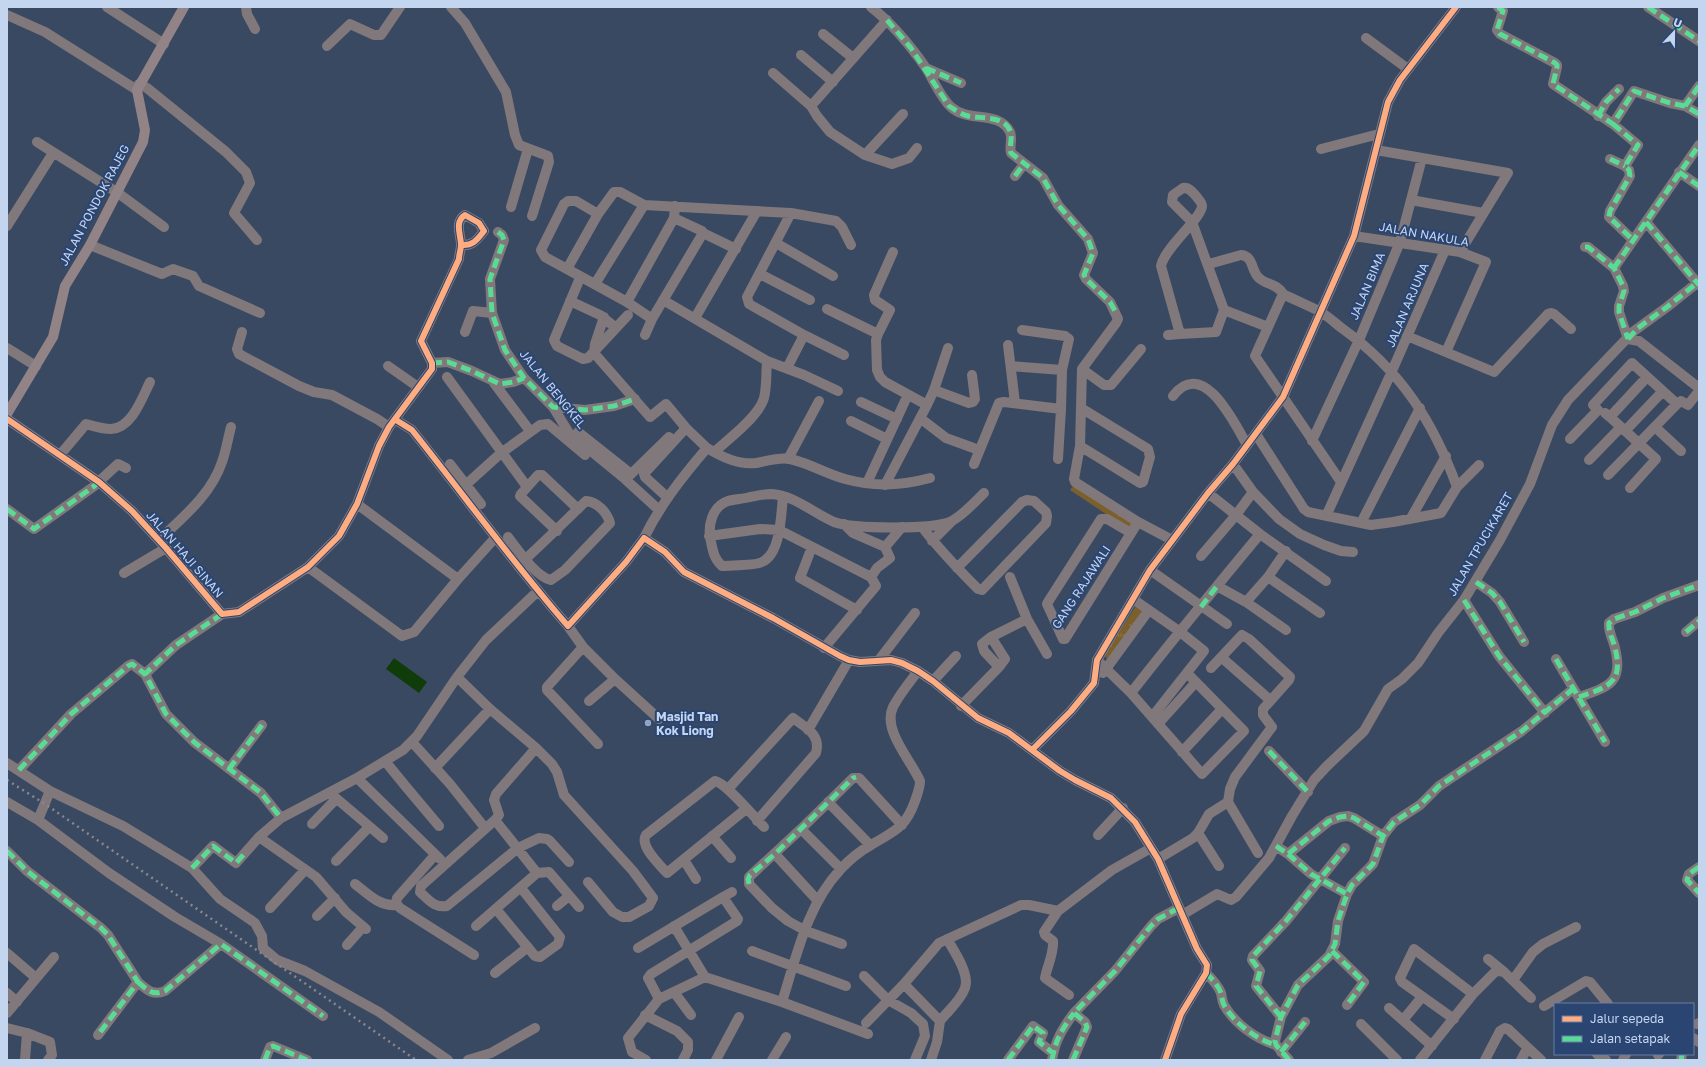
<svg xmlns="http://www.w3.org/2000/svg" width="1706" height="1067" font-family="'Golos Text',sans-serif">
<style>
.grass{fill:url(#grass-tufts)}
.water{fill:#103c0a}
.lines{fill:none;stroke-linecap:round;stroke-linejoin:round}
.minor{stroke:#81787c;stroke-width:10}
.major{stroke:#928387;stroke-width:10}
.rail{stroke:#8b878e;stroke-width:2.5;stroke-dasharray:2 4;stroke-linecap:butt}
.quiet{stroke:#5adb95;stroke-width:5;stroke-dasharray:10 5;stroke-linecap:butt}
.cycleway-casing{stroke:#2a4572;stroke-width:8}
.cycleway{stroke:#ffac80;stroke-width:6}
.poi-dot{fill:#94a4be;stroke:#2a4572;stroke-width:1.5}
.labels{text-anchor:middle;dominant-baseline:central;stroke-width:4;stroke-linejoin:round;paint-order:stroke}
.street-label{font-size:12px;fill:#c4d5f0;stroke:#2a4572}
.poi-label{font-size:12px;font-weight:bold;fill:#c4d5f0;stroke:#2a4572;text-anchor:start}
</style>
<defs>
<pattern id="grass-tufts" width="24" height="20" patternUnits="userSpaceOnUse"><rect width="24" height="20" fill="#7c602c"/><path d="M3 7l-1-3M5 7V3M7 7l1-3M15 17l-1-3M17 17v-4M19 17l1-3" fill="none" stroke="#8d764b"/></pattern>
</defs>
<rect width="100%" height="100%" fill="#3a4962"/>
<!-- grass -->
<path class="grass" d="M1075 484 1134 524 1130 530 1070 490Z
M1136 606 1144 611 1108 660 1104 655Z"/>
<!-- water -->
<path class="water" d="M394 658 427 682 419 693 386 669Z"/>
<g class="lines">
<!-- minor -->
<path class="minor" d="M107 7 164 44
M246 7 247 14 255 29
M451 7 465 23 506 92 515 135 519 145 548 156 549 162 532 216
M871 7C893 24 910 45 926 68 933 79 941 98 951 107 968 123 999 110 1010 132 1013 138 1009 146 1011 153L1043 178 1058 205 1088 239 1093 253 1084 275 1086 279 1110 302 1118 319 1116 323 1082 369 1080 446 1074 479 1075 482 1138 522 1172 540
M1498 7 1503 11 1497 30 1500 34 1555 63 1557 65V67L1553 84 1613 124 1634 91 1670 103 1685 106
M1648 7 1699 41
M7 15 45 32 137 90
M823 34 853 58
M1366 38 1408 69
M327 46 350 24 374 35H381L400 7
M801 55 833 82
M926 68 961 83
M773 73 811 106 817 116 830 132 865 155 892 164 909 158 917 148
M139 84 147 88 226 152 246 172 250 183 234 213 257 240
M1699 86 1685 106 1699 114
M811 106 887 20
M1598 116 1606 102 1619 89
M1613 124 1638 145 1625 166 1629 170 1630 176 1610 211 1609 217 1633 240
M37 142 118 193 164 227
M1321 149 1379 134
M1376 150 1508 173 1460 252
M865 155 903 114
M1610 159 1625 166
M1679 172 1699 186
M1015 176 1024 164
M1411 200 1483 213
M511 207 528 149
M791 213 747 297 749 304 804 335 844 355
M674 218 702 231 703 233 652 319 627 302 674 218 675 206
M1646 222 1699 285
M7 226 53 153
M498 232 502 235 504 240 490 279 492 313 505 350 524 378 553 407 569 433 625 479 659 510
M703 233 736 249
M1354 236 1460 252 1486 262 1446 352
M776 243 833 276
M90 245 162 274 173 269 193 276 199 286 260 313
M1585 247H1588L1614 268 1623 286 1624 291 1619 306V312L1628 339
M1209 264 1241 255C1253 256 1251 269 1258 277 1265 285 1277 283 1283 294
M1614 268 1699 145
M567 269 545 257 541 250 564 204 568 201H576L598 214
M760 274 810 300
M580 278 554 340 557 346 583 359 588 358 628 315
M595 284 644 205
M663 300 767 361 804 375 838 391
M570 301 600 315 616 328
M627 302 567 269 598 214 614 192H620L644 205 791 213 836 221 842 227 851 245
M827 309 878 334
M1224 310 1216 332 1180 334 1161 266C1164 248 1202 218 1202 206 1202 202 1198 199 1196 196 1192 192 1189 187 1183 188L1173 195 1172 202 1192 222 1224 310 1268 327
M604 317 595 344 594 353 650 417 666 404 686 428 707 448
M695 318 757 211
M1022 330 1065 336 1069 339 1062 370 1061 409 1058 459
M242 332 237 349 239 354 299 386 314 392 332 395 377 419 389 427
M465 332 473 311 492 313
M645 335 652 319
M1168 335 1180 334
M1407 336 1494 372 1548 314 1551 313 1554 314 1571 329
M1628 339 1639 341 1699 388
M1008 345 1015 403
M7 348 36 366
M432 363 448 362 472 371 500 384 513 382 524 378
M388 366 418 387
M1011 366 1062 370
M787 368 804 335
M1082 369 1104 385H1111L1141 349
M447 377 525 484
M494 383 530 431
M934 390 948 348
M1173 396C1203 357 1234 422 1247 445
M861 402 897 419
M927 405 934 390 969 403 973 402 975 399 972 375
M553 407 585 410 614 406 635 399
M1605 413 1610 417 1647 377
M1610 417 1656 459 1630 488
M920 418 946 438 979 450
M7 419 99 482 132 511 166 548 222 614 239 612 308 567 339 536 357 504 379 446 389 427 432 369V363L421 341 459 259C459 254 461 250 461 245 461 235 454 222 465 215L479 223 484 231C477 240 473 246 461 245
M396 420 412 430C464 495 513 563 568 626L626 562 644 538 665 552 684 572 773 618 840 656 849 660 860 662 891 660 902 663 918 671 933 681 978 718 1009 733 1060 771 1075 780 1111 798 1135 822 1158 859 1197 949 1207 965 1206 973 1181 1014 1165 1060
M851 421 887 439
M1655 427 1681 451
M1625 431 1663 391
M578 432 631 474
M1256 434 1304 509 1308 512 1371 525 1393 522 1441 513 1457 487C1433 421 1401 371 1343 329 1335 323 1328 316 1319 311 1307 305 1295 300 1283 294L1255 356 1341 482
M1570 439 1598 410 1593 405 1632 363 1677 404
M1312 441 1359 340 1400 242 1422 158
M1080 446 1140 483 1143 482 1150 457 1148 449 1081 408
M714 452C728 440 759 416 764 398 767 386 766 373 767 361
M60 455 86 424C93 426 103 429 111 429 132 428 142 398 150 382
M788 459 819 401
M1589 460 1621 427
M450 464 481 504
M974 464 999 403 1004 402 1061 409
M1233 464 1253 492 1279 519 1300 534 1324 545 1341 551 1353 552
M1608 475 1677 404 1681 401 1688 405 1699 391
M627 478 669 437
M867 483 905 401
M885 485 927 405 885 382 880 377 877 370 876 340 878 334 890 310 875 300 874 295 893 252
M1457 487 1479 465
M460 490 501 453 540 425 548 424 585 455
M1208 493 1260 534 1326 581
M783 496C781 514 781 554 762 562 755 566 731 565 722 566 714 559 713 551 711 542 707 527 712 506 728 501 735 499 743 499 750 497 756 496 764 494 771 494 794 495 813 513 834 522 852 529 935 530 952 521 964 514 974 503 984 493
M668 498 645 477 644 474 686 428
M357 504 458 579
M7 509 34 529 93 487 118 464 126 468
M1327 514 1392 371 1445 250
M1411 518 1446 456
M1361 523 1420 408
M844 524 853 533 885 547
M922 527C939 549 958 569 978 589L982 590 1046 523 1047 516 1046 512 1034 501 1027 500 1022 502 957 568
M557 531 520 496 521 494 538 475H542L578 509
M1131 533 1107 519H1101L1048 602 1047 604 1063 639H1065L1138 522
M709 536 760 529 779 530 871 577
M508 537C518 550 536 577 551 580L565 570 610 523C607 512 597 502 586 501 563 523 541 545 518 566
M644 538C660 505 683 476 707 448 722 457 738 465 756 463 767 461 779 457 790 459 809 463 826 474 845 479 874 487 900 486 930 478
M159 540C183 517 211 495 222 462 226 451 228 438 231 427
M932 541 951 522
M812 547 800 578 857 610
M1201 556 1236 515 1253 492
M308 567 402 636 414 632 458 579 495 538
M1150 570 1227 624
M124 573 166 548
M1010 577 1027 619 1047 654
M1268 577 1320 613
M1476 582 1492 593 1500 602 1524 642
M1217 586 1246 602 1286 630
M1133 599 1179 631 1204 651 1152 717
M1464 600 1499 656 1545 713
M1246 602 1268 577 1286 551
M222 614 176 645 145 674 166 714 194 742 261 793 281 818
M568 626 583 647 547 687V690L598 744
M1686 632 1699 621
M991 637 1005 659 999 667
M583 647 615 679 589 701
M824 648 876 586 871 577 877 568 890 558 885 547 902 527
M1221 657 1270 700
M1556 659 1605 742
M879 660 915 613
M1097 660 1131 693 1202 774 1244 731 1187 673
M1103 673 1149 610
M457 677 490 709 536 748 552 764 557 772 564 795 633 871 653 898 649 906 629 917H622L613 912 588 882
M615 679 659 719
M933 681 956 656
M1131 693C1173 639 1216 587 1260 534
M1579 697C1608 687 1624 683 1615 648 1613 639 1608 632 1609 623L1614 619 1635 612 1663 598 1699 585
M961 706 999 667 984 651 982 644 991 637 1027 619
M1158 724 1196 682
M808 730 849 660
M412 742 450 784 485 828
M536 748 496 794 494 800 499 815 495 820 537 873 549 872 579 907
M1032 750 1071 711 1094 683 1097 660 1150 570 1208 493 1233 464 1283 397 1354 236 1388 102 1400 80 1456 7
M1269 751 1308 792
M1182 752 1222 709
M385 761 407 788 439 826
M7 763 50 791 123 826 192 868 220 899 255 923 262 936 263 948 277 960 305 971 379 1012 448 1060
M435 768 490 709
M229 769 262 725
M19 770 71 714 128 666 132 664 145 674
M357 778 440 859
M728 789 793 718C806 728 821 734 816 753L757 821
M50 791 38 820 109 873 175 917 221 944 323 1016
M330 793 383 838
M7 802 38 820
M828 802 870 845
M1228 802 1258 853
M746 809 667 873C660 865 639 846 646 835L715 781C726 783 754 817 764 827
M495 820 421 886 420 892C429 900 434 908 447 906L518 848 539 838 547 839 550 841 569 862
M312 824 336 799
M801 829 841 869
M1198 833 1219 866
M1098 835 1123 808
M712 836 731 858
M259 837 316 877 346 912 366 929
M1276 846 1288 854 1329 821 1340 817 1348 816 1354 818 1383 836
M7 851 27 871 101 928 108 935 138 982 98 1035
M775 854 818 901
M1288 854 1311 874 1347 894
M435 855 397 898 396 903 400 908 474 955
M1158 859 1193 838 1198 833 1209 814 1228 802 1230 789 1235 777 1272 727 1263 715V709L1289 680 1290 677 1249 639 1242 635 1211 668
M684 860 696 879
M336 861 369 827
M1699 867 1689 874 1687 880 1699 893
M192 868 213 846 236 863 259 837 281 818 357 778 403 750 417 736 457 677 486 640 538 591
M355 884C368 894 380 907 397 905
M557 906 569 896
M270 908 305 870
M496 909 535 956 540 957 558 944 560 937 521 888
M1058 911 1044 932 1045 935 1053 941C1054 954 1047 966 1045 978L1069 995
M1182 915 1217 894 1231 900 1236 897 1269 858 1292 816 1314 780 1326 767 1364 731 1388 689 1402 679 1418 663 1438 633 1464 600 1500 540 1530 484 1552 425 1568 400 1634 331 1667 307 1697 283
M317 916 335 898
M476 926 537 873
M674 926 705 977 782 1002 868 1034
M842 944 806 931 788 921 772 908 749 884V877L801 829 853 778H859L902 825
M347 945 363 927
M638 948 723 897
M752 951 846 986
M1332 951 1364 982 1347 1005
M7 953 36 978
M1488 959 1504 972
M495 973 528 947
M1206 973C1212 979 1218 985 1221 993 1222 997 1222 1001 1224 1005 1235 1024 1256 1039 1276 1045
M864 976 888 1000 911 1013 923 1024 925 1036 915 1060
M705 977 659 999 648 978 651 974 737 921 738 919 723 897 732 892
M1513 980 1533 952 1543 944 1576 927
M138 982C147 990 153 996 165 991L221 944
M674 992 691 1015
M7 993 17 1002
M782 1002C796 958 807 905 840 870 849 860 860 851 871 845 894 831 905 829 915 801 917 795 920 788 920 781 911 760 882 730 893 707 899 695 909 683 918 671
M1544 1006 1586 981 1590 982 1608 1004
M1389 1008 1432 1046
M7 1013 54 957
M645 1015 677 1031 688 1042V1050L683 1060
M1281 1017 1256 986 1260 971 1252 960 1253 956 1286 921 1345 848
M1454 1019 1402 982 1400 978 1414 949 1473 994
M1403 1020 1422 997
M940 1021C948 1011 961 1000 965 988 970 974 954 951 947 939
M866 1023 904 984
M1361 1024 1397 1060
M1697 1024 1699 1023
M7 1028 27 1033
M1693 1038 1699 1042
M1281 1052 1305 1022
M1597 1054 1606 1060
M1658 1055 1659 1054
M25 1060 27 1033 50 1042 52 1055 48 1060
M265 1060 270 1047 273 1046 307 1060
M468 1060 491 1053 535 1028
M646 1060 632 1052 628 1038 659 999
M716 1060 739 1017
M772 1060 786 1037
M931 1060 937 1042 940 1021 904 984 939 943 1021 905H1029L1058 911 1112 870 1151 848
M1008 1060 1033 1026 1043 1033 1039 1042 1053 1053
M1052 1060C1055 1041 1062 1029 1074 1013
M1073 1060 1087 1027 1085 1022 1074 1013 1115 971 1151 926 1158 919 1179 908
M1289 1060 1276 1045 1275 1041 1281 1017 1298 985 1329 956 1335 944 1338 921 1347 894 1352 885 1373 864 1383 836 1394 822 1420 805 1439 786 1522 731 1573 689
M1420 1060 1473 994 1495 972 1499 971 1504 972 1531 998
M1485 1060 1500 1031 1505 1028 1508 1029 1541 1060
M1521 1060 1527 1049
M1623 1060 1626 1054
M1681 1060 1682 1054"/>
<!-- major -->
<path class="major" d="M7 414 53 337 65 286 90 245 143 142 145 130 137 90 184 7"/>
<!-- rail -->
<path class="rail" d="M7 780 45 804 416 1060"/>
<!-- quiet -->
<path class="quiet" d="M1498 7 1503 11 1497 30 1500 34 1555 63 1557 65V67L1553 84 1613 124 1634 91 1670 103 1685 106
M1648 7 1699 41
M887 20 911 48 949 106C955 110 961 114 968 116 982 119 1007 115 1011 134 1012 141 1009 147 1011 153L1043 178 1058 205 1088 239 1093 253 1084 275 1086 279 1110 302 1115 311
M926 68 961 83
M1699 86 1685 106 1699 114
M1598 116 1606 102 1619 89
M1613 124 1638 145 1625 166 1629 170 1630 176 1610 211 1609 217 1633 240
M1610 159 1625 166
M1679 172 1699 186
M1015 176 1024 164
M1646 222 1699 285
M498 232 502 235 504 240 490 279 492 313 505 350 524 378 553 407 585 410 614 406 635 399
M1585 247H1588L1614 268 1623 286 1624 291 1619 306V312L1628 339
M1614 268 1699 145
M1628 339 1638 328 1667 307 1697 283
M432 363 448 362 472 371 500 384 513 382 524 378
M7 509 34 529 93 487 99 482
M1476 582 1492 593 1500 602 1524 642
M1464 600 1499 656 1545 713
M1201 607 1217 586
M222 614 176 645 145 674 166 714 194 742 261 793 281 818
M1686 632 1699 621
M1556 659 1605 742
M1579 697C1608 687 1624 683 1615 648 1613 639 1608 632 1609 623L1614 619 1635 612 1663 598 1699 585
M1269 751 1308 792
M229 769 262 725
M19 770 71 714 128 666 132 664 145 674
M1276 846 1288 854 1329 821 1340 817 1348 816 1354 818 1383 836
M7 851 27 871 101 928 108 935 138 982 98 1035
M1288 854 1311 874 1347 894
M1699 867 1689 874 1687 880 1699 893
M192 868 213 846 236 863 245 853
M749 884 748 879 750 875 775 854 853 778 856 777
M1332 951 1364 982 1347 1005
M1206 973C1212 979 1218 985 1221 993 1222 997 1222 1001 1224 1005 1235 1024 1256 1039 1276 1045
M138 982C147 990 153 996 165 991L221 944 323 1016
M1281 1017 1256 986 1260 971 1252 960 1253 956 1286 921 1345 848
M1281 1052 1305 1022
M265 1060 270 1047 273 1046 307 1060
M1008 1060 1033 1026 1043 1033 1039 1042 1053 1053
M1052 1060C1055 1041 1062 1029 1074 1013
M1073 1060 1087 1027 1085 1022 1074 1013 1115 971 1151 926 1158 919 1179 908
M1289 1060 1276 1045 1275 1041 1281 1017 1298 985 1329 956 1335 944 1338 921 1347 894 1352 885 1373 864 1383 836 1394 822 1420 805 1439 786 1522 731 1573 689
M1681 1060 1682 1054"/>
<!-- cycleway casing -->
<g class="cycleway-casing">
<path id="cycleway" d="M7 419 99 482 132 511 166 548 222 614 239 612 308 567 339 536 357 504 379 446 389 427 432 369V363L421 341 459 259C459 254 461 250 461 245 461 235 454 222 465 215L479 223 484 231C477 240 473 246 461 245
M396 420 412 430C464 495 513 563 568 626L626 562 644 538 665 552 684 572 773 618 840 656 849 660 860 662 891 660 902 663 918 671 933 681 978 718 1009 733 1060 771 1075 780 1111 798 1135 822 1158 859 1197 949 1207 965 1206 973 1181 1014 1165 1060
M1032 750 1071 711 1094 683 1097 660 1150 570 1208 493 1233 464 1283 397 1354 236 1388 102 1400 80 1456 7"/>
</g>
<!-- cycleway -->
<use href="#cycleway" class="cycleway"/>
</g>
<!-- markers -->
<circle class="poi-dot" cx="648" cy="723" r="4"/>
<g class="labels">
<!-- street labels -->
<g class="street-label">
<text transform="translate(94 205) rotate(-62)">JALAN PONDOK RAJEG</text>
<text transform="translate(1424 234) rotate(10)">JALAN NAKULA</text>
<text transform="translate(1367 286) rotate(-67)">JALAN BIMA</text>
<text transform="translate(1407 305) rotate(-67)">JALAN ARJUNA</text>
<text transform="translate(553 389) rotate(51)">JALAN BENGKEL</text>
<text transform="translate(1480 544) rotate(-60)">JALAN TPUCIKARET</text>
<text transform="translate(185 554) rotate(49)">JALAN HAJI SINAN</text>
<text transform="translate(1081 587) rotate(-57)">GANG RAJAWALI</text>
</g>
<!-- poi labels -->
<g class="poi-label">
<text x="656" y="716">Masjid Tan<tspan x="656" dy="14">Kok Liong</tspan></text>
</g>
</g>
<!-- border -->
<rect width="1706" height="1067" fill="none" stroke="#c4d5f0" stroke-width="16"/>
<!-- legend -->
<rect x="1554" y="1003" width="140" height="52" fill="#2a4572" stroke="#687fa4"/>
<rect x="1562" y="1016" width="20" height="6" fill="#ffac80" stroke="#687fa4"/>
<text x="1590" y="1023" font-size="12" fill="#c4d5f0">Jalur sepeda</text>
<rect x="1562" y="1036" width="20" height="6" fill="#5adb95" stroke="#687fa4"/>
<text x="1590" y="1043" font-size="12" fill="#c4d5f0">Jalan setapak</text>
<!-- north arrow -->
<g transform="translate(1674 32) rotate(22)" stroke="#2a4572" stroke-width="3" paint-order="stroke">
<path d="M0-3L7 15L0 10L-7 15Z" fill="#c4d5f0"/>
<text y="-6" font-size="11" font-weight="bold" text-anchor="middle" fill="#c4d5f0">U</text>
</g>
</svg>
